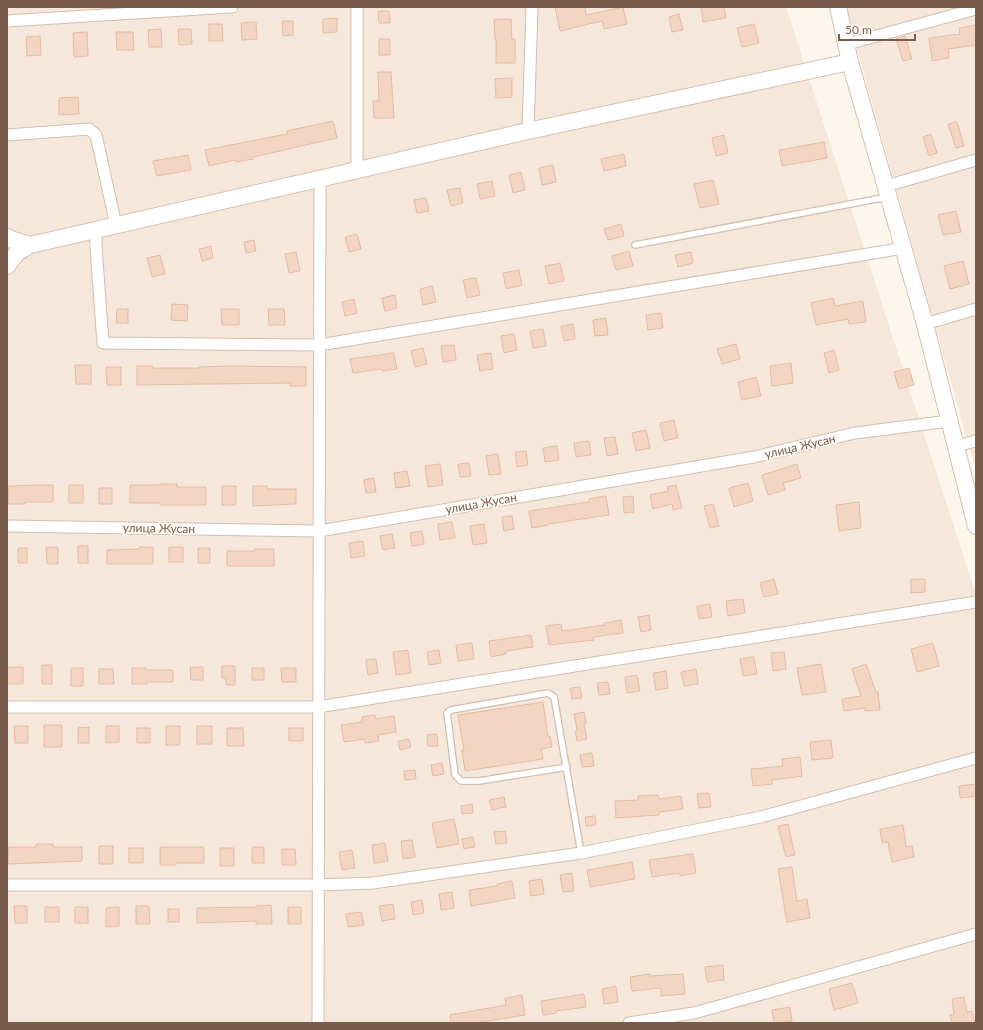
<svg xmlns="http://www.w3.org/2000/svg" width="983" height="1030" font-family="Lato,sans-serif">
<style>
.residential{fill:#f5e8da}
.building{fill:#f3d5c3;stroke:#e6bba3}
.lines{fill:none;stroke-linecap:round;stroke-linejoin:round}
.lane-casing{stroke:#d1beb0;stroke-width:8}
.street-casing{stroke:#d1beb0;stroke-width:13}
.secondary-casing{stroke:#d6c0b0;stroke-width:18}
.lane{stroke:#fff;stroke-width:5.5}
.street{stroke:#fff;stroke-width:11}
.secondary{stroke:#fff;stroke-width:16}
.labels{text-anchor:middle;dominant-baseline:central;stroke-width:3.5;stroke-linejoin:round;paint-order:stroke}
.street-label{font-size:12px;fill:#7a5c4d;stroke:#fffaf3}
</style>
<rect width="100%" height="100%" fill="#fdf6ec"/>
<!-- residential -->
<path class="residential" d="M7 7H786L976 595V1023H7Z
M845 7H976V471Z"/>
<!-- building -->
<path class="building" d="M555 7H585L586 15 623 7 627 24 604 29 602 21 560 31Z
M701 7H724L726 18 703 22Z
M378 11H389L390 23H379Z
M679 14 683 30 672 32 669 17Z
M337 18V32L323 33V19Z
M494 19H511L512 39H515V63H496V39H495Z
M282 21H293V35L283 36Z
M256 22 257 39 242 40 241 23Z
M209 24H222L223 41H209Z
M754 24 759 43 742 47 737 28Z
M976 25V45L948 49 949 58 932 61 929 38 960 34 959 28Z
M161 29 162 47H149L148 30Z
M178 29H191L192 44 179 45Z
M87 32 88 56 74 57 73 33Z
M116 32H133L134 50H117Z
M40 36 41 55 27 56 26 37Z
M905 36 912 59 903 61 896 39Z
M379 39H390V55H379Z
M378 72H391L394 118H374L373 101H379Z
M512 78V97L496 98 495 79Z
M78 97 79 114 59 115V98Z
M333 121 337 138 253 157V159L236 162 235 160 209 166 205 150 287 134V131Z
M957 122 964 146 956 148 948 124Z
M931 134 937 153 929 156 923 137Z
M724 135 728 153 716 156 712 138Z
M824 142 827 158 782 166 779 150Z
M624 154 626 166 604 171 601 159Z
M188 155 191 170 157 176 153 161Z
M553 165 556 182 542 185 539 168Z
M521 172 525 190 513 193 509 175Z
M713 180 719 204 700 208 694 184Z
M492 181 495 196 480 199 477 184Z
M460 188 463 203 451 206 447 190Z
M426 198 429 211 417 213 414 200Z
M956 211 961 232 943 235 938 215Z
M621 224 624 236 608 240 604 229Z
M357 234 361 249 349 252 345 237Z
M254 240 256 251 246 253 244 242Z
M211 246 213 258 202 261 199 249Z
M629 251 633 266 616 270 612 256Z
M296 252 300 271 289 273 285 254Z
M691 252 693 263 678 267 675 255Z
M160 255 165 274 152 277 147 258Z
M963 261 969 284 950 289 944 266Z
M560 263 564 281 549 284 545 266Z
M519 270 522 285 506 289 503 273Z
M476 278 480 295 467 298 463 280Z
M432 286 436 302 423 305 420 289Z
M395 295 397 308 385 311 382 298Z
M833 298 835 306 863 301 866 322 849 324 848 319 816 325 811 303Z
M354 299 357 313 345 316 342 302Z
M172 304 188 305 187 321 171 320Z
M117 309H128V323H116Z
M221 309H239V325H222Z
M268 309H284L285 325H269Z
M661 313 663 328 648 330 646 315Z
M606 318 608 335 595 336 593 320Z
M573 324 575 339 564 341 561 326Z
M543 329 546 346 533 348 530 331Z
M514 334 517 350 504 353 501 336Z
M736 344 740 359 722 364 717 349Z
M454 345 456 360 443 362 441 346Z
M423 348 427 364 415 367 411 351Z
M834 350 839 370 829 373 824 353Z
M394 353 397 369 383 371 382 369 353 373 350 359Z
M491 353 493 369 480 371 477 355Z
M791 363 793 383 772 386 770 366Z
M75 365H91V384H76Z
M137 366H153V368H199V367L229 366 306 367V386H290V383L137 385Z
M106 367H121V385H107Z
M909 368 914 385 899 389 894 372Z
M756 377 761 396 742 400 738 382Z
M674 420 678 438 664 441 660 423Z
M646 430 650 448 636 451 632 433Z
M615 437 618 454 607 456 604 438Z
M589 441 591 455 576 457 574 443Z
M557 446 559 460 545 462 543 448Z
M526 451 528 465 517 467 515 452Z
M498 454 501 474 489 475 486 456Z
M469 463 471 476 460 477 458 464Z
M440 464 443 485 428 487 425 466Z
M797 464 801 478 783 483 785 490 768 495 762 475Z
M407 471 410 486 396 488 394 473Z
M374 478 376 492 366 493 364 480Z
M748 483 753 501 734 507 729 488Z
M160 484H177V487H206V505H160V503H130V485H160Z
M39 485H53V502H25V504H8V486Z
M69 485H83V503H69Z
M676 485 682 508 673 510 672 504 653 509 650 495 668 491 667 487Z
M222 486H236V505H222Z
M253 486H267V489H296V504L253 506Z
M99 488H112V504H99Z
M606 496 609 515 548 524V525L532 528 529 511 589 502V499Z
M633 496 634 512 624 513 623 497Z
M859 502 861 528 839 531 836 505Z
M713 504 719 526 710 528 704 506Z
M512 516 514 529 504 531 502 517Z
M452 522 455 538 440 540 438 524Z
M484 524 487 543 473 545 470 526Z
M422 531 424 544 412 546 410 533Z
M392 534 395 548 383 550 380 536Z
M363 541 365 556 351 558 349 543Z
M78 546H88V563H78Z
M46 547H58V564H47Z
M139 547H153V564H107V550L139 549Z
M169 547H183V562H169Z
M18 548H27V563H18Z
M198 548H210V563H198Z
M255 549H274V566H227V551H255Z
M774 579 778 594 764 597 760 583Z
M911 579H925V592L911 593Z
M743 599 745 613 728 616 726 601Z
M710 604 712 617 699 619 697 606Z
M649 615 651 630 641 632 638 617Z
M621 620 623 633 593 637 594 640 549 645 546 626 561 624 562 631 604 625V623Z
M531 635 533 647 506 651V654L491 657 489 641Z
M472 643 474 659 458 661 456 645Z
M933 643 939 666 917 672 911 649Z
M408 650 411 673 396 675 393 652Z
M439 650 441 663 429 665 427 652Z
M784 652 786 669 773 671 771 653Z
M754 657 757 674 743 676 740 659Z
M376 659 378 673 368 675 366 660Z
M821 664 826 692 802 695 797 668Z
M866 664 876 692H878L880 710 865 711V708L844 711 842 699 861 696 852 669Z
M42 665H52V684H42Z
M222 666H235V685H226V678H222Z
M7 667H23V684H7Z
M190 667H203V680H191Z
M71 668H83V686H71Z
M132 668H146V670H173V682H147V684H132Z
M252 668H264V680H252Z
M281 668H296V682H282Z
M99 669H113L114 684H99Z
M696 669 698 684 684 686 681 672Z
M666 671 668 688 656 690 653 673Z
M637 675 640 691 627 693 625 677Z
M608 682 610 694 599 695 597 683Z
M580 687 582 698 572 699 570 688Z
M543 702 548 737 550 736 552 747 541 749 543 759 465 771 462 750H464L458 715Z
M584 712 586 723 584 724 587 739 577 741 575 731 577 730 574 714Z
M375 715 376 719 394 716 396 732 378 735 379 741 365 743V739L344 742 341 725 362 722V717Z
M44 725H62V747H44Z
M14 726H28V743H15Z
M106 726H119V742L106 743Z
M166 726H180V745H166Z
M197 726H212V744H197Z
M89 727V743H78V728Z
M137 728H150V743H137Z
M227 728H243L244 746H227Z
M289 728H303V741H289Z
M437 734 438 746H428L427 735Z
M409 739 411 747 400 750 398 741Z
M831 740 833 758 812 760 810 742Z
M592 753 594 766 582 767 580 755Z
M800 757 802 776 772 780V784L753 786 751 769 783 766 782 759Z
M442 763 444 774 433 776 431 765Z
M415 770 416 779 405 780 404 771Z
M976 784V796L960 798 959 786Z
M709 793 711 807 699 808 697 794Z
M658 795 659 799 681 796 683 809 659 812V815L616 818 615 801 638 800V796Z
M504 797 506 807 492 810 489 800Z
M472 804 473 813 462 814 461 806Z
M595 816 596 825 586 826 585 817Z
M454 819 459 844 437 848 432 823Z
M788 824 795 855 786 857 778 826Z
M903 825 906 847 912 846 914 857 892 862 888 842 882 843 880 829Z
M505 831 507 843 496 844 494 832Z
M473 837 475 847 464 849 462 839Z
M412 840 415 857 403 859 401 841Z
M385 843 388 861 374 863 372 845Z
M36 844H53V847H82V861L8 864V847H36Z
M99 846H113V864H99Z
M160 847H204V863H176V865H160Z
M252 847H264V863H252Z
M129 848H143V863H129Z
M220 848H234V866H220Z
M282 849H295L296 865H282Z
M352 850 355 868 342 870 339 852Z
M693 854 696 873 680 876V873L652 877 649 860Z
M632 862 635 879 590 887 587 870Z
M792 867 797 901 807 899 810 918 787 922 778 869Z
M572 873 574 891 563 892 560 875Z
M542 879 544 894 531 896 529 881Z
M512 881 515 898 471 906 469 890 497 886V884Z
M452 892 454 908 441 910 439 894Z
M422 900 424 913 413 915 411 902Z
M393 904 395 919 382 921 379 906Z
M271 905 272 924H256V921L197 923V908L256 907V906Z
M14 906H27V923H15Z
M136 906H149L150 924H136Z
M45 907H59V922H45Z
M75 907H88V923H75Z
M119 907V926L106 927V908Z
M288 907H301V924H288Z
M168 909H179V922H168Z
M361 912 364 925 348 927 346 914Z
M723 965 724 980 707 982 705 967Z
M650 974V976L683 974 685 994 661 996V988L632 991 630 977Z
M852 983 858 1003 834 1010 829 989Z
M616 986 618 1002 604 1004 602 989Z
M584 994 586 1007 556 1011V1013L543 1015 541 1001Z
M522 995 525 1015 475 1023H451L450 1015 506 1005 505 998Z
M964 997 967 1012 972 1011 975 1023H952L950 1015 954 1014 952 999Z
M790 1007 792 1021 774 1023 772 1010Z"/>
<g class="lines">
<!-- lane casing -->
<g class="lane-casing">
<path id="lane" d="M635 245 887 197
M567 767 479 781H461L455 775 447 713 451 710 548 693 554 697 581 853"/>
</g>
<!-- street casing -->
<g class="street-casing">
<path id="street" d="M357 7V170
M7 21 232 7
M847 44 976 9
M528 131 532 7
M7 135 89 129 96 135 116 225
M886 186 976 160
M96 229V247L103 343 319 345 904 248
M925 324 976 309
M956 446 976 441
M7 526 319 531 754 457 855 433 949 421
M7 707H318L976 602
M7 885H318L373 883 581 853 761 817 976 758
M318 1023 320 178
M629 1023 694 1013 976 934"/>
</g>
<!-- secondary casing -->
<g class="secondary-casing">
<path id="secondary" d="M838 7 850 62 925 324 976 526
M7 237 13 240 30 245
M7 266 17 253 30 245 528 131 850 62"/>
</g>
<!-- lane -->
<use href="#lane" class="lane"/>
<!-- street -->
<use href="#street" class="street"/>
<!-- secondary -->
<use href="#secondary" class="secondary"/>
</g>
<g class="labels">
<!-- street labels -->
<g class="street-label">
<text transform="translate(800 446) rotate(-13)">улица Жусан</text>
<text transform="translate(481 503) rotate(-10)">улица Жусан</text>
<text transform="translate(159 528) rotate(1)">улица Жусан</text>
</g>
</g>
<!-- border -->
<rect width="983" height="1030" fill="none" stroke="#7a5c4d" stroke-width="16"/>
<!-- scale -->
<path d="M839 34v6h76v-6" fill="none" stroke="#7a5c4d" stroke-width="2"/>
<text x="845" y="34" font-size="12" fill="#7a5c4d" stroke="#fffaf3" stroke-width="3" paint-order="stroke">50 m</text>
</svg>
